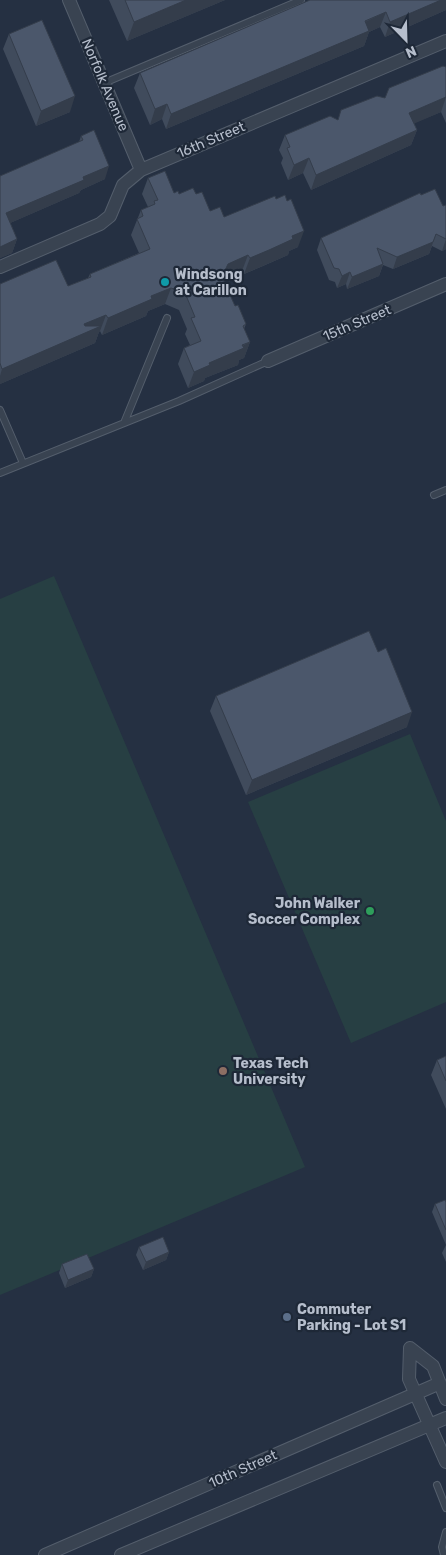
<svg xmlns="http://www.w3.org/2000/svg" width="446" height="1555" font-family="Rubik,sans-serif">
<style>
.green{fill:#273f43}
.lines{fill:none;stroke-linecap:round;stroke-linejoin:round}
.lane-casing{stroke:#545e6c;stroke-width:8}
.street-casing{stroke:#545e6c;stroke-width:14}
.lane{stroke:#394351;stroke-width:6}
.street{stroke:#394351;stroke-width:12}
.wall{fill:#404b5c}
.shaded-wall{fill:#343d4b}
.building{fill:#4b576b;stroke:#343d4b}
.culture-dot{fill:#0f9aa8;stroke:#1e2837;stroke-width:2}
.leisure-dot{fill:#2e9e5b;stroke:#1e2837;stroke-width:2}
.education-dot{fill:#8d6e63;stroke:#1e2837;stroke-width:2}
.service-dot{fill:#5c6f8a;stroke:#1e2837;stroke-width:2}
.labels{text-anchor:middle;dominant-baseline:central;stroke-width:4.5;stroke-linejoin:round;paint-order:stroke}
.street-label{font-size:14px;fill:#b6becc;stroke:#1e2837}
.poi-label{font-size:14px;font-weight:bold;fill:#b6becc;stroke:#1e2837;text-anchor:start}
</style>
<rect width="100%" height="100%" fill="#253042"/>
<!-- green -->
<path class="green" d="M54 576 305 1167 0 1295V599Z
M410 734 446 821V1002L351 1043 248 802Z"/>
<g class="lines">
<!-- lane casing -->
<g class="lane-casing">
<path id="lane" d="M104 83 301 0
M0 410 23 463
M124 423 167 318
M0 473 179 401 268 361
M434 495 446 490
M437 1485 446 1508
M444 1555 442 1547 446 1532"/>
</g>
<!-- street casing -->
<g class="street-casing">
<path id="street" d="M69 0 141 170
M0 267 100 224 110 216 123 185 141 170 446 41
M268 361 446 284
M410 1348 409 1379 446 1462
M410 1348 433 1366 446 1399
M45 1555 440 1383
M121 1555 446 1418"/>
</g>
<!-- lane -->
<use href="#lane" class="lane"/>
<!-- street -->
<use href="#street" class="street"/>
</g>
<!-- wall -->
<path class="wall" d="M109 0H225L127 41Z
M310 0H446V10L385 37 380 27 369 32 364 46 166 129 162 119 150 125 134 88 140 73Z
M9 34 70 112 36 126 3 49Z
M446 67V123L441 112 414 123 417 130 411 145 311 190 303 173 288 180 281 163 283 158 279 150 285 135 338 120 385 98Z
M81 136 105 179 81 190 79 193 10 223 17 239 12 253 0 258V176L79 142Z
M148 178 174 193 179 194H196L210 211 298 247 289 251 288 255 263 266 244 274 242 271 223 279 235 306 246 324 244 329 250 342 244 358 239 360 238 365 205 378 204 381 188 388 178 364 184 348 190 345 185 334 187 329 179 310 165 304 148 311 146 316 102 335 100 331 99 332 95 343 0 384V284L68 286 88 278 90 274 139 253 131 235 141 210 148 207 142 194Z
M421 195 443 206 446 205V249L442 251 432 246 429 254 393 269 383 265 379 276 347 289 346 284 337 288 335 282 329 280 317 250 321 238Z
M216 696 407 727 246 795 210 711Z
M446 1056V1109L431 1075 437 1060Z
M446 1202V1262L442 1253 446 1245 432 1212 435 1204Z
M139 1247 169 1252 166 1260 143 1270 136 1255Z
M62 1264 94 1269 91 1277 65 1288 59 1273Z"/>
<!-- shaded-wall -->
<path class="shaded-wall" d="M186 0H225L127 41 134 22Z
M441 0H446V10L385 37 390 22Z
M386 12 380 27 369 32 364 46 166 129 171 114Z
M75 96 70 112 36 126 41 111Z
M446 97 441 112 404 128 409 113Z
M167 104 162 119 150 125 155 109Z
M417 130 411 145 311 190 316 175Z
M309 158 303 173 288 180 294 165Z
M109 166 105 179 81 190 79 193 1 227 6 213 83 177Z
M304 231 298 247 289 251 288 255 244 274 250 258 292 236Z
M436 234 429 254 393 269 397 257Z
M17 239 12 253 0 258V247Z
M446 239V249L442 251Z
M248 255 242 271 222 280 228 264Z
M383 264 379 276 347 289 352 277Z
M350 272 346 284 337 288 342 276Z
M171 288 165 304 148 311 146 316 102 335 108 318 151 296Z
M106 315 100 331 99 332 95 343 0 384V376L2 369 84 324Z
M250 342 244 358 239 360 238 365 205 378 204 381 188 388 194 372 209 363Z
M412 712 407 727 246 795 252 780Z
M169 1252 166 1260 143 1270 146 1262Z
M94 1269 91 1277 65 1288 68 1280Z"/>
<!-- building -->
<path class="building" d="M125 0H186L134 22Z
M310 0H441L390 22 386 12 365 21 369 31 171 114 167 104 155 109 140 73Z
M42 20 75 96 41 111 9 34Z
M443 66 446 67V97L409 113 417 130 316 175 309 158 294 165 287 148 290 147 285 135 330 116 338 120 341 110 377 96 385 98 389 88Z
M94 130 109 166 83 177 84 180 6 213 17 239 0 247V176L83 140 81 136Z
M165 171 174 193 178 191 179 194 193 188 196 194 202 192 210 211 220 207 224 217 275 196 276 199 285 195 287 201 291 199 304 231 292 236 293 239 269 250 250 258 248 255 228 264 222 277 235 306 238 305 246 324 243 326 250 342 242 345 244 348 209 363 210 365 194 372 184 348 201 341 191 318 195 317 185 293 171 288 151 296 152 299 108 318 106 315 84 324 85 326H101L2 369 0 363V284L56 260 68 286 91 277 90 274 150 249 137 219 143 216 141 210 155 204 154 201 158 200 148 178Z
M435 189 443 206 446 205V239L436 234 433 242 397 257 377 248 383 264 352 277 350 272 342 276 339 269 334 268 321 238 420 193 421 195Z
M369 631 378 652 386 648 412 712 252 780 216 696Z
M446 1056V1081L437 1060Z
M445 1200 446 1202V1230L435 1204Z
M163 1237 169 1252 146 1262 139 1247Z
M87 1254 94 1269 68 1280 62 1264Z"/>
<!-- markers -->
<circle class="culture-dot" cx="165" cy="282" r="5"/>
<circle class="leisure-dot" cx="370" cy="911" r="5"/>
<circle class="education-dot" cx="223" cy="1071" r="5"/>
<circle class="service-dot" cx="287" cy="1317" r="5"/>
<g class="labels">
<!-- street labels -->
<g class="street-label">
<text transform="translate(105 85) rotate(67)">Norfolk Avenue</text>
<text transform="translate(211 140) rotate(-23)">16th Street</text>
<text transform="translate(357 323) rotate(-23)">15th Street</text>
<text transform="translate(243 1469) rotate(-24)">10th Street</text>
</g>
<!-- poi labels -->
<g class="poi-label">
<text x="175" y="274">Windsong<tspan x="175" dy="16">at Carillon</tspan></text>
<text x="360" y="903" text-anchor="end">John Walker<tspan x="360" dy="16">Soccer Complex</tspan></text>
<text x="233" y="1063">Texas Tech<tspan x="233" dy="16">University</tspan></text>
<text x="297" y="1309">Commuter<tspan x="297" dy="16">Parking - Lot S1</tspan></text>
</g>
</g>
<!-- north arrow -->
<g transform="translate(406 40) rotate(157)" stroke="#1e2837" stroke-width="4" paint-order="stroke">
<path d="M0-4L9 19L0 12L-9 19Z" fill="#b6becc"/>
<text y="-8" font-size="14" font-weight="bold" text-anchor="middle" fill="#b6becc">N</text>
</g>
</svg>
